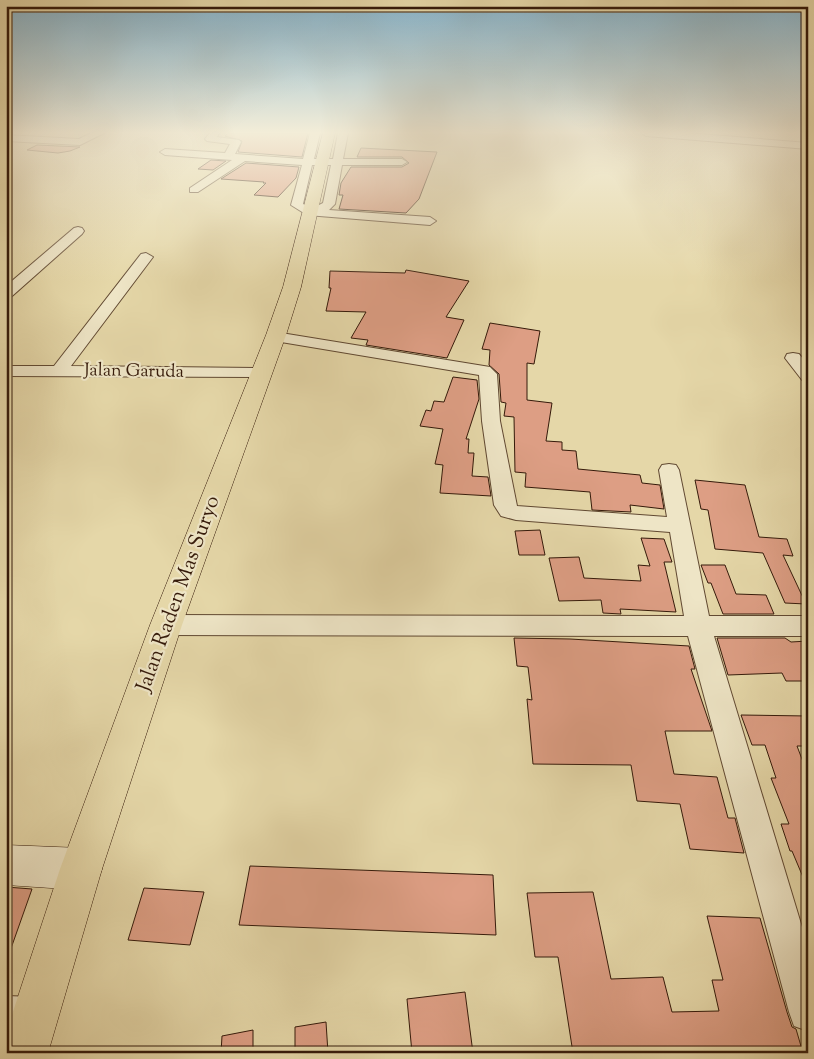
<svg xmlns="http://www.w3.org/2000/svg" width="814" height="1059" font-family="'Sorts Mill Goudy',serif">
<style>
.building{fill:#dd9e84;stroke:#351a0a}
.lines{fill:none;stroke-linecap:round;stroke-linejoin:round}
.street-casing{stroke:#614932;stroke-width:2}
.secondary-casing{stroke:#351a0a;stroke-width:1}
.primary-casing{stroke:#351a0a;stroke-width:1}
.street{fill:#eee5c6;fill-rule:evenodd}
.secondary{fill:#eee5c6;fill-rule:evenodd}
.primary{fill:#e5d7a8;fill-rule:evenodd}
.labels{text-anchor:middle;dominant-baseline:central;stroke-width:4.5;stroke-linejoin:round;paint-order:stroke}
.far-street-label{font-size:18px;fill:#351a0a;stroke:#eee5c6}
.street-label{font-size:21px;fill:#351a0a;stroke:#eee5c6}
</style>
<rect width="100%" height="100%" fill="#e5d7a8"/>
<filter id="stains"><feTurbulence type="fractalNoise" baseFrequency=".004" numOctaves="4"/><feColorMatrix values="0 0 0 0 .2 0 0 0 0 .09 0 0 0 0 .02 0 0 0 .5 -.17"/></filter>
<radialGradient id="worn" r=".72"><stop offset=".6" stop-color="#630" stop-opacity="0"/><stop offset="1" stop-color="#630" stop-opacity=".3"/></radialGradient>
<!-- building -->
<path class="building" d="M228 133H308L302 157 238 152 242 141 225 136Z
M37 145 80 147 70 151 58 153 27 150Z
M361 148 437 152 419 199 406 213 339 209 343 195H339L341 183 351 167H402L409 163 402 157H357Z
M211 160 226 161 213 170 198 169Z
M246 163 299 167 296 178 278 197 254 195 266 183H263L264 182 221 179Z
M406 270 469 281 446 317 464 320 447 358 366 345 368 340 351 338 366 312 326 311 331 288H329L330 271 405 273Z
M490 323 540 331 534 364 527 363V400L552 403 546 441 562 442V450L576 451 578 469 640 475 642 483 660 485 664 509 630 505 631 512 592 510 590 492 525 487 526 473 515 472 514 417 504 416 506 403 501 402 499 374 489 365 490 350 482 349Z
M453 377 477 380 479 399 466 439H469L468 453H474L472 476 488 477 491 496 440 493 443 465 435 464 443 429 420 426 426 410 431 411 434 401 444 402Z
M695 480 745 485 759 537 787 539 793 556 783 555 806 604 785 603 763 553 715 549 708 510 701 509Z
M540 530 545 555H519L515 531Z
M641 538 664 539 672 562H664L676 612 620 609 621 614 603 613 601 600 559 601 549 558 579 557 584 578 641 581 638 565 650 566Z
M701 565H725L736 594 766 595 774 614H723L711 583H708Z
M514 638 570 639 689 646 695 669H691L712 731H665L674 774 717 777 728 818H735L744 853 690 849 680 804 637 801 631 765 533 764 527 699 532 700 528 667 517 666Z
M717 638H785L791 642 808 641V681H786L782 673 728 675Z
M741 715 808 716V746H797L808 775V889L792 851H790L781 824H789L771 778H776L765 745H752Z
M250 866 493 875 496 935 239 925Z
M6 887 32 889 9 954H6Z
M144 888 204 892 190 945 128 940Z
M593 892 611 979 663 977 672 1012 719 1011 712 980H723L707 916 760 918 787 1012 792 1027 796 1029 803 1053H573L558 957H535L527 893Z
M465 992 473 1053H412L407 999Z
M326 1022 328 1053H295V1027Z
M253 1030V1053H221L222 1036Z"/>
<g class="lines">
<!-- street casing -->
<g class="street-casing">
<path id="street" d="M91 133H104L80 145 6 141V135L79 139Z
M210 133H219L217 137 239 140 241 142 235 154 303 159 310 133H320L314 159H333L338 133H348L343 159H402L407 162 402 165H342L335 204 329 210 430 217 436 221 430 225 307 215 291 205 302 165 245 161 198 192H190V188L232 160 165 155 160 152 165 149 225 153 230 144 207 141 205 139ZM312 165H331L323 203 313 208 303 204Z
M642 133H687L808 143V149L646 136Z
M78 227 82 228 84 231 82 234 11 297 6 298V286L74 228Z
M146 253 153 257 71 366 261 368 267 369 270 373 267 377 6 376V366H54L141 254Z
M275 332 490 367 497 374 500 421 517 506 667 517 659 470 662 465 669 464 676 465 679 470 709 616H808V636H714L808 947V1031L794 1026 789 1012 688 636 166 635 157 632 153 625 157 618 166 615 684 616 670 532 516 520 501 516 494 505 482 421 479 375 269 340 267 337 269 334Z
M793 353 799 354 808 365V381L802 380 785 358 787 354Z
M6 996 36 997 50 1002 55 1016 50 1030 36 1035 6 1034Z"/>
</g>
<!-- secondary casing -->
<g class="secondary-casing">
<path id="secondary" d="M6 845 81 848 96 854 102 869 96 884 81 890 6 885Z"/>
</g>
<!-- primary casing -->
<g class="primary-casing">
<path id="primary" d="M323 133H335L301 287 286 335 182 625 102 869 48 1053H6V1033L60 869 150 625 266 335 283 287Z"/>
</g>
<!-- street -->
<use href="#street" class="street"/>
<!-- secondary -->
<use href="#secondary" class="secondary"/>
<!-- primary -->
<use href="#primary" class="primary"/>
</g>
<!-- sky -->
<linearGradient id="sky" x2="0" y2="1"><stop stop-color="#87b6cf"/><stop offset="0.47" stop-color="#f3edd8"/><stop offset="1" stop-color="#f3edd8" stop-opacity="0"/></linearGradient>
<rect width="814" height="282" fill="url(#sky)"/>
<g class="labels">
<!-- far-street labels -->
<g class="far-street-label">
<text transform="translate(134 372) rotate(1)">Jalan Garuda</text>
</g>
<!-- street labels -->
<g class="street-label">
<text transform="translate(179 594) rotate(-70)">Jalan Raden Mas Suryo</text>
</g>
</g>
<!-- margin -->
<rect width="814" height="1059" fill="none" stroke="#e5d7a8" stroke-width="25"/>
<rect x="8" y="8" width="799" height="1044" fill="none" stroke="#351a0a" stroke-width="2.5"/>
<rect x="12" y="12" width="789" height="1034" fill="none" stroke="#351a0a"/>
<rect width="100%" height="100%" filter="url(#stains)"/>
<rect width="100%" height="100%" fill="url(#worn)"/>
</svg>
